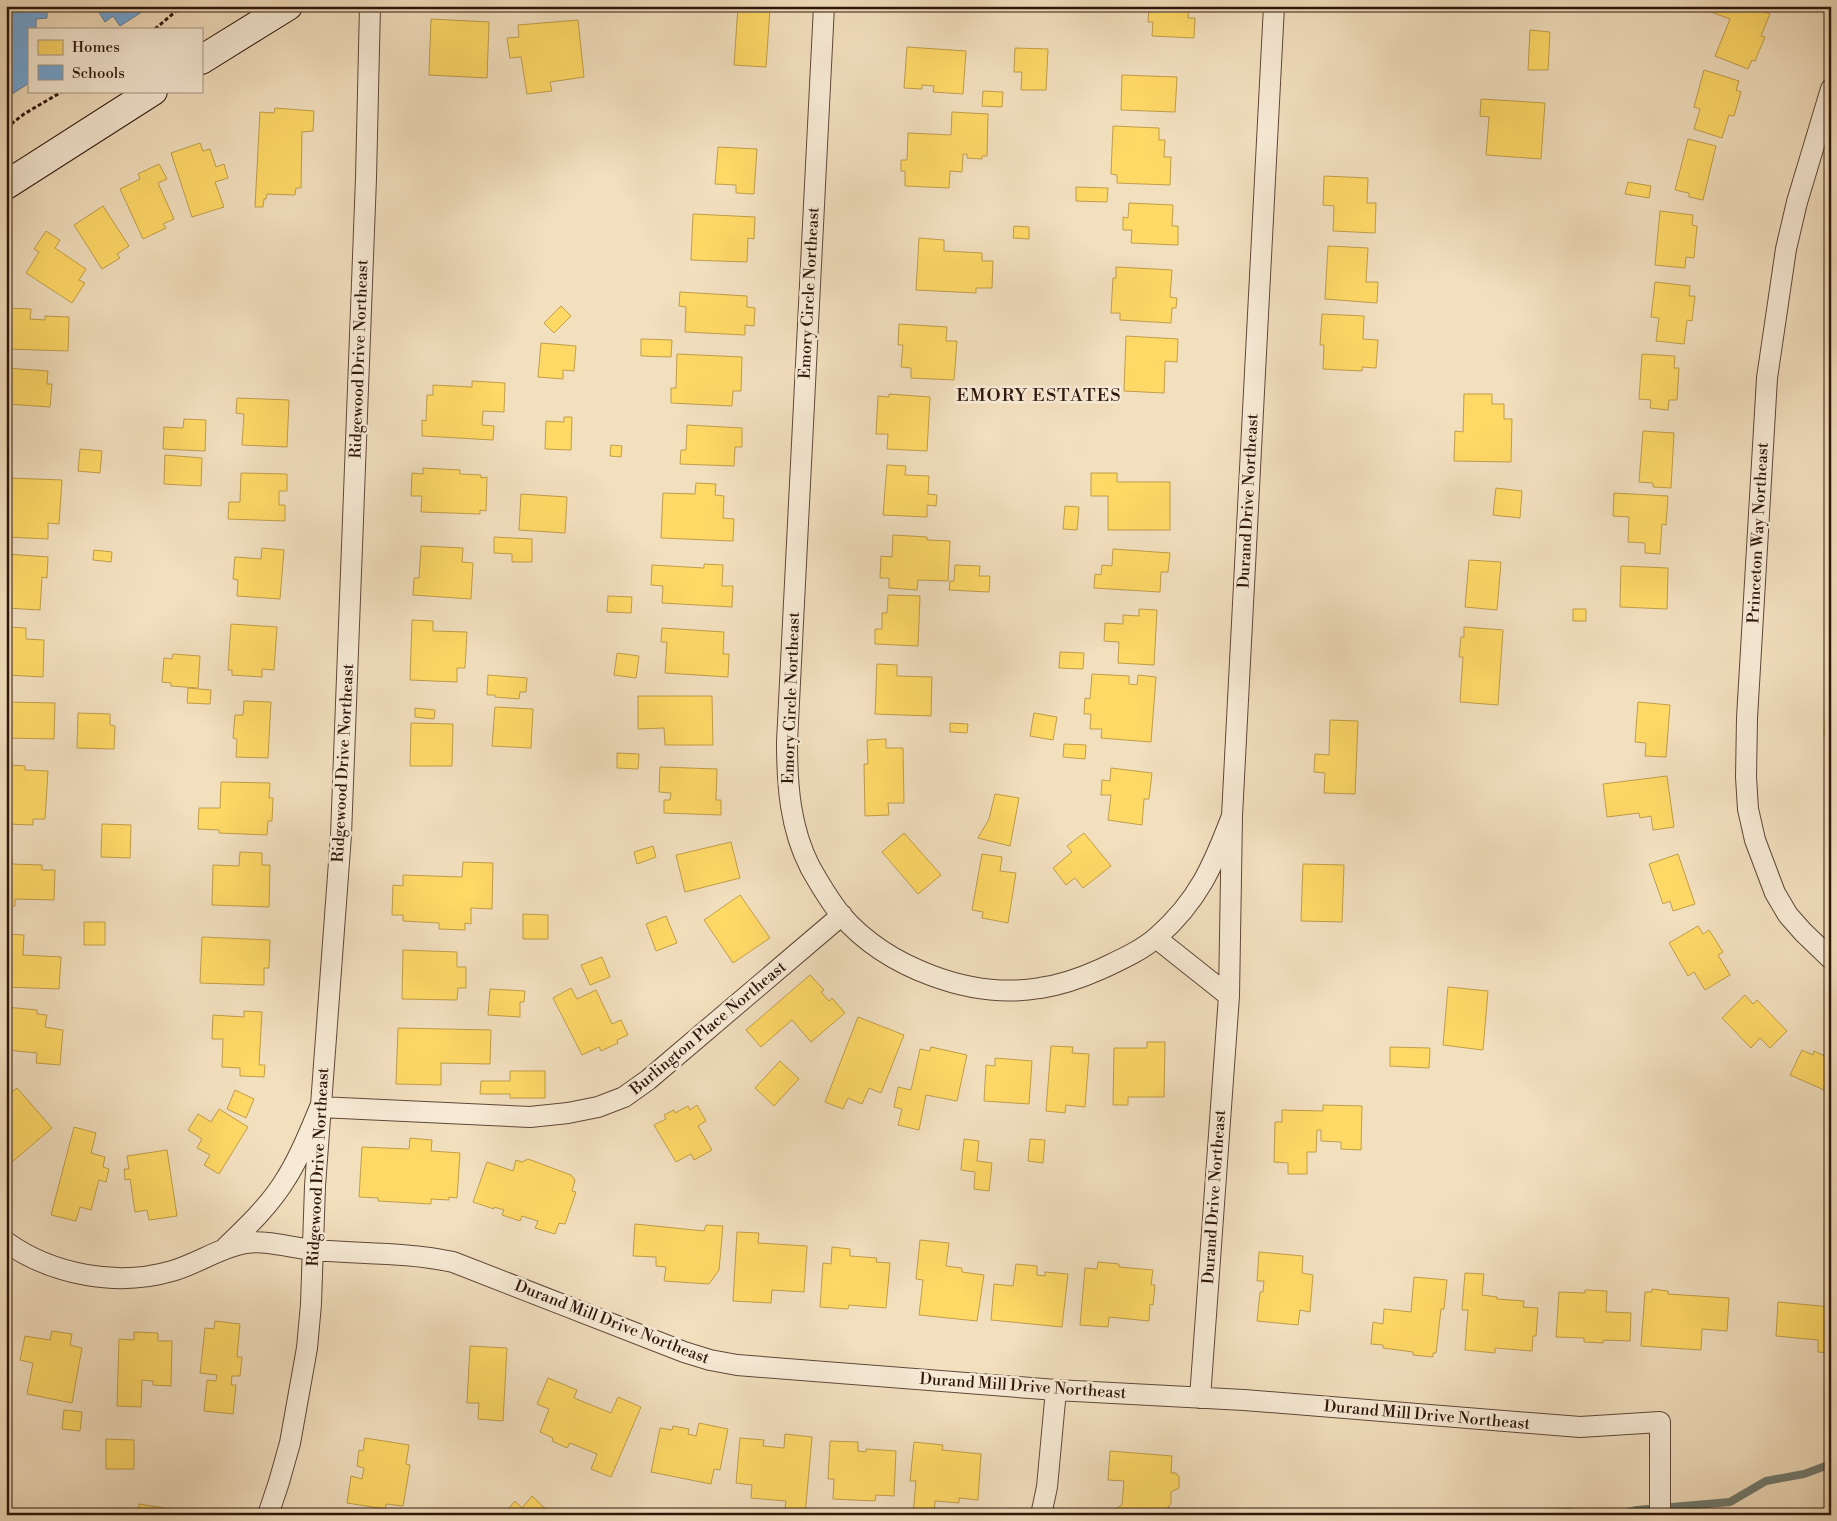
<svg xmlns="http://www.w3.org/2000/svg" width="1837" height="1521" font-family="'Libre Bodoni',serif">
<style>
.homes{fill:#ffd966;stroke:#c09e4b}
.schools{fill:#6fa8dc;stroke:#5c7c9d}
.lines{fill:none;stroke-linecap:round;stroke-linejoin:round}
.stream{stroke:#6f7a70;stroke-width:8}
.minor-casing{stroke:#5f4838;stroke-width:22}
.secondary-casing{stroke:#2e160b;stroke-width:30}
.path{stroke:#2e160b;stroke-width:3;stroke-dasharray:4 2.5;stroke-linecap:butt}
.minor{stroke:#f7ead5;stroke-width:20}
.secondary{stroke:#f7ead5;stroke-width:28}
.labels{text-anchor:middle;dominant-baseline:central;stroke-width:5;stroke-linejoin:round;paint-order:stroke}
.street-label{font-size:16px;fill:#2e160b;stroke:#f7ead5}
.neighbourhood-label{font-size:18px;letter-spacing:1px;fill:#2e160b;stroke:#f7ead5}
</style>
<rect width="100%" height="100%" fill="#f2dfbe"/>
<filter id="stains"><feTurbulence type="fractalNoise" baseFrequency=".004" numOctaves="4"/><feColorMatrix values="0 0 0 0 .2 0 0 0 0 .09 0 0 0 0 .02 0 0 0 .5 -.17"/></filter>
<radialGradient id="worn" r=".72"><stop offset=".6" stop-color="#630" stop-opacity="0"/><stop offset="1" stop-color="#630" stop-opacity=".3"/></radialGradient>
<!-- homes -->
<path class="homes" d="M738 6 770 8 766 67 734 65Z
M995 6H1041V10Z
M1149 6H1189L1188 18H1195L1194 38 1152 36 1153 22H1148Z
M1713 6H1749L1770 14 1761 36 1765 37 1755 61 1752 60 1748 69 1715 56 1730 19 1711 12Z
M431 19 489 22 487 78 429 75Z
M578 20 584 77 550 82 552 91 527 94 521 57 510 58 507 38 519 37 518 25Z
M1530 30 1550 32 1548 70H1528Z
M907 47 966 51 963 94 933 92 934 86 922 85V89L904 88Z
M1015 48 1048 49 1046 90H1021L1022 72H1014Z
M1704 70 1739 81 1736 90 1741 92 1734 116 1729 115 1722 138 1694 129 1700 109 1694 107Z
M1122 75 1177 77 1175 112 1121 110Z
M983 91 1003 92 1002 107 982 106Z
M1481 99 1545 103 1541 159 1486 155 1489 117 1480 116Z
M275 108 314 111 313 131 302 132 301 188H296L295 195 267 194 266 199H264L263 207H255L260 112 274 113Z
M952 112 988 114 987 156H982V159L967 158V154H963L962 172 950 171 949 188 905 186V171H901V160H907L908 133 951 135Z
M1113 126 1159 128V140H1165L1164 157H1171L1170 185 1117 183V175L1111 174Z
M1688 139 1716 146 1703 200 1689 197V193L1675 190Z
M200 143 203 151 210 149 216 167 224 164 228 178 215 182 224 207 192 217 171 153Z
M718 147 757 149 754 194 736 193V185L715 184Z
M159 164 167 179 158 183 174 219 163 224 166 228 143 239 120 189 140 179 138 174Z
M1324 176 1368 178 1367 203H1376L1375 233 1333 231 1334 206 1323 205Z
M1628 182 1651 186 1649 198 1625 194Z
M1076 187 1108 188 1107 202 1076 201Z
M1129 203 1173 205 1172 226H1178V245L1131 243 1132 230H1123V217L1128 218Z
M103 206 129 246 117 254 120 258 102 269 74 225Z
M1660 211 1693 215 1692 225 1697 226 1694 258 1686 257 1685 268 1655 265Z
M693 214 755 217 754 239 748 238 747 262 691 260Z
M1014 226 1029 227V239L1013 238Z
M46 231 60 240 55 248 86 269 79 280 85 283 72 303 26 273 39 252 34 249Z
M919 238 944 240V251L982 253V261H993L992 288H976V293L916 290Z
M1328 246 1368 248 1366 282H1378L1377 303 1325 299Z
M1116 267 1172 270 1170 297 1177 298 1176 308H1172L1171 323 1120 320V313H1111L1113 278H1116Z
M1655 282 1690 286 1689 296H1695L1692 321 1687 320 1684 344 1656 341 1659 318 1651 317Z
M680 292 747 296V307L755 308 754 326 745 325V335L685 332 686 307 679 306Z
M561 306 571 316 554 333 544 323Z
M6 308 31 309 30 319 45 320V316L69 317 68 351 6 349Z
M1322 314 1364 316 1363 339 1378 340 1376 368 1362 367V371L1323 369 1324 345H1320Z
M899 324 947 327 946 341H957L954 380 911 378V368L901 367 903 345H898Z
M1126 336 1178 339 1177 362 1165 361 1164 393 1124 391Z
M641 339 672 340 671 357 641 356Z
M541 343 576 346 574 371 563 370V379L538 377Z
M677 354 742 357 741 391H733L732 406 671 403V388H676Z
M1642 354 1675 356 1674 368H1679L1677 400H1669L1668 410 1650 408 1651 400 1639 399Z
M6 368 48 371 47 384H52L50 407 6 404Z
M472 381 505 383 504 412 483 411 482 425 494 426 493 440 422 436V420L426 421 427 395H433V385L472 387Z
M889 394 930 397 927 451 887 449 888 434H876L878 396 889 397Z
M1464 394H1492V404H1504V419H1512L1511 462 1454 461 1455 431 1463 432Z
M237 398 289 400 287 447 242 445 244 414 236 413Z
M564 417H572L571 450 545 449 546 421 564 422Z
M184 419 206 420 205 451 163 449 164 427 183 428Z
M687 425 742 428V447H735L734 466 680 464 681 450H686Z
M1643 431 1674 433 1671 488 1653 487V483L1639 482Z
M611 445 622 446 621 457 610 456Z
M80 449 102 451 100 473 78 471Z
M165 455 202 458 201 486 164 484Z
M887 465 906 466 905 475 929 476 928 494 937 495 936 506 927 505V517L883 515Z
M423 468 460 470V474L481 475V478L487 477 486 511 480 510V514L421 512 422 496H411L412 473 423 474Z
M241 473 287 474V491H279V505H285V521L228 519 229 502H240Z
M1091 473H1117V482H1170V530H1108V496H1091Z
M10 478 62 480 59 524 48 523V539L7 537Z
M696 483 716 484 715 495 724 496 723 518 734 519 733 541 661 538 663 493 695 494Z
M1496 488 1522 491 1520 518 1493 515Z
M1614 493 1668 496 1666 525 1662 524 1660 554 1645 553V543L1628 542 1629 517 1613 516Z
M521 494 567 497 565 533 519 530Z
M1065 506 1079 507 1077 530 1063 529Z
M893 535 927 537V540L950 541 948 581 918 580 917 590 889 588V578H880L881 556 892 557Z
M494 537 532 539V562H512V554L494 553Z
M421 546 463 548 462 562 473 563 471 599 413 595 414 578H419Z
M262 548 284 550 280 599 237 596 238 580 233 579 235 557 261 559Z
M1113 549 1170 553 1168 572H1161L1160 592 1094 588 1095 574 1101 575 1102 565 1112 566Z
M94 550 112 552 111 562 93 560Z
M6 554 48 557 47 578 42 577 40 610 6 608Z
M1469 560 1501 562 1497 610 1465 607Z
M704 564 723 565 722 586H733L732 607 662 603 663 586 651 585 652 565 704 568Z
M955 565 980 566 979 576H990L989 592 949 590 950 581H954Z
M1621 566 1668 568 1667 609 1620 607Z
M888 595 920 596 918 646 875 644V629H882V613H887Z
M608 596 632 597 631 613 607 612Z
M1139 609 1157 610 1154 665 1118 663 1119 642 1104 641 1105 623 1123 624V615L1139 616Z
M1573 609H1586V621H1573Z
M412 620 433 621V631L467 632 465 668H457V682L410 680Z
M231 624 277 627 274 670 262 669V677L232 675V670H228Z
M6 627 26 628V639L44 640 43 677 6 675Z
M1464 627 1503 630 1498 705 1460 702 1463 657H1459L1461 637H1464Z
M662 628 724 632 723 654H729L728 677 665 673 667 642H661Z
M1830 644H1831V694H1828Z
M1060 652 1084 653 1083 669 1059 668Z
M617 653 639 656 636 678 614 675Z
M173 654 200 656 198 688 171 686V683L162 682 164 658 172 659Z
M877 664 897 665V676L932 677 931 716 875 714Z
M1092 674 1129 676V684L1137 685 1138 675 1156 677 1151 742 1101 738 1102 729H1090L1091 714H1084L1085 698 1090 699Z
M488 675 527 678 526 692H520L519 699 495 697V695H487Z
M188 688 211 690 210 704 187 703Z
M638 696H712L713 745H665L664 728 638 729Z
M244 701 271 702 268 758 236 757 237 739 233 738 235 715H243Z
M8 702 55 703 54 739 7 738Z
M1638 702 1670 705 1666 757 1645 756 1646 743 1635 742Z
M495 707 533 709 531 748 492 746Z
M1826 707H1831V763H1828L1830 735H1824Z
M415 708 435 710 434 719 415 717Z
M78 713 110 714V725L115 726 114 749 77 748Z
M1034 713 1057 717 1053 740 1030 736Z
M1330 720 1358 721 1355 794 1324 793 1325 773 1314 772 1315 754 1329 755Z
M411 723 453 724 452 766H410Z
M950 723 968 724 967 733 950 732Z
M886 739V748H903L904 803H888L889 815 865 816 864 764H868L867 740Z
M1064 744 1086 745 1085 759 1063 757Z
M617 753 639 754 638 769 617 768Z
M10 765 25 766V770L48 771 45 819H33V825L7 824Z
M660 767 717 769 716 800H721V815L664 813V800H670L671 793 659 792Z
M1111 768 1152 773 1149 799H1144L1142 825 1108 820 1111 795H1101L1102 780 1110 781Z
M1667 776 1674 827 1653 830 1651 816 1640 818 1639 813 1607 817 1603 784Z
M221 782 270 783 269 798H273L272 821H268L267 835 219 833V830L198 829 199 808H220Z
M995 794 1019 798 1010 846 978 838 989 819Z
M102 824 131 825 130 858 101 857Z
M904 833 941 875 918 894 882 852Z
M1084 833 1111 866 1083 888 1075 878 1066 885 1053 868 1072 852 1067 846Z
M731 842 740 878 685 892 676 855Z
M653 846 656 857 637 864 634 852Z
M240 852 262 853V865H270L269 907 212 905 213 865 239 866Z
M982 854 1002 857 1000 871 1016 873 1008 923 982 918 983 912 972 910Z
M1678 854 1695 904 1673 911 1670 901 1663 904 1649 864Z
M6 856H12V864L42 865V870H55L54 900 15 899V906H6Z
M463 862 493 863 492 909 471 908V924L465 923V930L439 929V923L403 921V915H392L393 885 403 886V875L462 877Z
M1303 864 1344 865 1342 922 1301 921Z
M740 895 770 938 733 963 704 920Z
M523 914 548 915V939H523Z
M666 916 677 943 656 951 646 924Z
M84 922H105V945H84Z
M1698 926 1703 934 1709 930 1723 952 1718 955 1730 975 1705 990 1694 972 1688 976 1669 943Z
M6 934 24 935 23 955 61 957 59 989 6 987Z
M202 937 270 940 269 968H264V985L200 983Z
M403 950 457 952V967H466V988H458L457 1000 402 999Z
M602 957 610 977 590 985 581 965Z
M810 975 824 990 821 992 829 1001 832 998 845 1013 811 1042 792 1020 761 1047 746 1030Z
M1448 987 1488 991 1483 1050 1443 1045Z
M571 988 577 999 596 990 612 1024 621 1020 628 1035 617 1040 618 1043 601 1051 599 1047 582 1055 553 998Z
M490 989 525 991 524 1002H520V1017L488 1015Z
M1745 995 1753 1004 1757 1000 1787 1031 1770 1048 1760 1038 1751 1048 1722 1018Z
M6 1007 37 1010V1014L47 1015 45 1027 63 1030 60 1065 36 1063 37 1053 6 1050Z
M244 1011 262 1012 259 1065H265L264 1077 240 1076V1068L222 1067 223 1039H212L213 1015 244 1017Z
M858 1017 904 1035 881 1093 869 1088 862 1104 848 1098 843 1109 825 1102Z
M398 1028 491 1030 490 1064 441 1063V1085L396 1084Z
M1147 1042H1165L1164 1097H1128V1105H1113L1114 1048H1147Z
M1051 1046 1073 1047 1072 1053 1089 1054 1085 1107 1066 1105 1065 1113 1046 1111Z
M931 1047 967 1055 957 1101 926 1095 919 1130 898 1125 902 1109 894 1107 898 1087 911 1090 920 1049 930 1051Z
M1390 1047 1430 1048 1429 1068 1390 1066Z
M1802 1050 1813 1055 1814 1051 1831 1059V1093L1790 1075Z
M995 1058 1032 1061 1029 1104 984 1101 986 1065 995 1066Z
M780 1061 799 1079 774 1106 755 1088Z
M510 1071H545V1098H510V1094H480L481 1081H510Z
M17 1088 52 1128 12 1162 6 1156V1097Z
M235 1090 254 1099 246 1118 227 1109Z
M697 1105 706 1121 698 1126 712 1150 694 1160 691 1154 676 1162 654 1125 666 1119 664 1115 674 1110 675 1113 688 1106 690 1110Z
M1323 1105 1362 1106 1361 1150 1341 1149V1142L1321 1141V1130H1317L1316 1152H1307V1174H1288V1163L1274 1162 1275 1122H1282V1110L1323 1111Z
M219 1109 248 1127 219 1174 204 1165 210 1155 197 1148 202 1139 188 1130 198 1114 211 1122Z
M74 1127 96 1133 91 1153 105 1157 103 1167 109 1169 106 1182 99 1180 91 1210 80 1207 76 1221 51 1215Z
M410 1138 432 1140 431 1151 460 1153 457 1198 449 1197V1200L431 1199V1204L378 1201V1198L359 1197 362 1147 409 1149Z
M964 1139 979 1141 977 1161 992 1163 989 1191 974 1189 975 1172 961 1170Z
M1030 1139 1045 1140 1043 1163 1028 1161Z
M167 1150 177 1216 149 1220 147 1210 135 1212 130 1179 125 1180 124 1169H129L127 1156Z
M528 1159 571 1175 575 1180 572 1191 576 1192 565 1224 559 1223 555 1234 535 1228 538 1221 522 1216 520 1221 502 1215 504 1210 494 1207V1209L473 1202 487 1162 513 1171 516 1160 522 1162Z
M635 1224 704 1231 706 1225 723 1226 719 1270 709 1284 664 1281 666 1267 656 1266V1257L633 1256Z
M737 1232 759 1233 758 1243 807 1246 804 1292 772 1290 771 1303 733 1301Z
M920 1240 949 1243 946 1266 962 1268V1272L984 1275 977 1321 919 1315 923 1280 916 1279Z
M832 1247 850 1249V1256L877 1258 876 1262 890 1263 886 1308 849 1305 848 1309 820 1307 823 1263 831 1264Z
M1259 1252 1303 1256 1302 1273 1313 1275 1310 1312 1300 1310 1298 1325 1257 1321 1260 1292H1263L1264 1281H1257Z
M1098 1262 1119 1264V1267L1153 1270 1151 1285H1155L1153 1305 1150 1304 1149 1321 1109 1317 1108 1327 1080 1325 1085 1268 1097 1269Z
M1016 1264 1037 1266V1275L1045 1276V1272L1068 1274 1062 1327 991 1320 994 1284 1013 1286Z
M1465 1273 1484 1274 1482 1295 1497 1297V1299L1524 1301 1523 1307 1538 1308 1536 1336H1533L1532 1351 1495 1348V1353L1465 1350 1468 1310H1462Z
M1414 1277 1447 1280 1444 1309H1441L1436 1353H1433V1357L1413 1355V1352L1383 1348V1345L1371 1344 1373 1322 1383 1324 1384 1309 1411 1312Z
M1652 1289 1668 1291V1294L1729 1298 1727 1331 1702 1329 1701 1350 1641 1346 1645 1292H1652Z
M1585 1290 1607 1291 1606 1312 1631 1313 1630 1341 1604 1340 1603 1343 1584 1342V1338L1556 1337 1559 1292 1585 1293Z
M1778 1302 1831 1307V1357H1829V1353L1818 1352V1340L1776 1336Z
M215 1321 240 1324 237 1357H242L240 1376H232L231 1385H236L233 1414 204 1411 207 1380 216 1381 217 1375 200 1373 205 1328 214 1329Z
M52 1331 72 1334 70 1345 82 1348 72 1403 27 1394 33 1363 20 1360 25 1336 50 1340Z
M134 1332 158 1333V1341H172L171 1386 153 1385V1381L142 1380 141 1407 117 1406 119 1339 134 1340Z
M470 1346 507 1348 503 1421 478 1419 479 1403H467Z
M548 1378 577 1390 574 1398 611 1413 618 1397 641 1407 611 1477 591 1469 597 1454 570 1443 567 1448 552 1441 553 1438 540 1432 549 1409 537 1404Z
M64 1410 82 1412 80 1431 62 1429Z
M699 1423 728 1429 720 1470 714 1469 711 1484 651 1472 660 1428 672 1430 673 1426 689 1429 688 1434 696 1436Z
M785 1434 812 1437 805 1515H784L786 1501 751 1498 752 1485 736 1483 740 1438 764 1440 763 1446 784 1448Z
M365 1438 409 1445 406 1464 410 1465 403 1506 386 1504 385 1509 347 1503 351 1476 362 1479 364 1468 357 1466 359 1450 363 1451Z
M106 1439 134 1440V1469H106Z
M830 1441 858 1442V1451L866 1452V1449L896 1451 894 1496 876 1495 875 1501 833 1499 834 1479H828Z
M914 1442 943 1445 942 1450 981 1454 978 1500 959 1498V1503L935 1501 934 1515H913L916 1481H910Z
M1110 1451 1172 1456 1171 1473H1176L1179 1477V1488L1171 1492V1504L1168 1507V1515H1115V1509L1122 1505 1124 1481 1108 1480Z
M532 1496 552 1515H503L515 1501 522 1508Z
M139 1504 190 1512 189 1515H138Z"/>
<!-- schools -->
<path class="schools" d="M6 6H47V18L36 19V29H29V83L6 98Z
M95 6H151L120 26 113 16 105 22Z"/>
<g class="lines">
<!-- stream -->
<path class="stream" d="M1527 1515 1568 1512 1584 1515
M1616 1515 1637 1510 1730 1502 1766 1481 1804 1474 1831 1464"/>
<!-- minor casing -->
<g class="minor-casing">
<path id="minor" d="M824 6 787 742C787 785 790 828 810 867 819 883 829 900 841 915 886 967 971 1000 1040 988 1061 985 1081 978 1101 969 1120 960 1141 951 1157 937 1198 901 1213 866 1232 816
M1831 89 1797 202 1786 249 1767 378 1747 718 1746 777 1748 809 1755 840 1775 893 1788 915 1803 932 1831 959
M1156 938 1229 996
M6 1242C52 1275 118 1287 172 1271 197 1264 221 1247 246 1243 269 1240 291 1248 314 1250 360 1254 407 1252 453 1262L684 1352 710 1360 737 1365 1056 1390 1244 1400 1580 1427 1660 1422V1515
M226 1247C248 1226 271 1204 287 1177 301 1155 310 1131 320 1107L530 1117 568 1113 598 1107 624 1097 648 1080 842 915
M1200 1398 1229 996 1232 816 1274 6
M268 1515 279 1482 290 1443 307 1348 311 1304 315 1186 341 835 366 178 370 6
M1041 1515 1047 1487 1056 1390"/>
</g>
<!-- secondary casing -->
<g class="secondary-casing">
<path id="secondary" d="M201 60 288 6
M6 185 153 91"/>
</g>
<!-- path -->
<path class="path" d="M155 29 182 6
M6 128 24 114 63 91"/>
<!-- minor -->
<use href="#minor" class="minor"/>
<!-- secondary -->
<use href="#secondary" class="secondary"/>
</g>
<g class="labels">
<!-- street labels -->
<g class="street-label">
<text transform="translate(809 293) rotate(-87)">Emory Circle Northeast</text>
<text transform="translate(359 359) rotate(-88)">Ridgewood Drive Northeast</text>
<text transform="translate(1248 501) rotate(-87)">Durand Drive Northeast</text>
<text transform="translate(1758 533) rotate(-87)">Princeton Way Northeast</text>
<text transform="translate(791 698) rotate(-88)">Emory Circle Northeast</text>
<text transform="translate(343 763) rotate(-87)">Ridgewood Drive Northeast</text>
<text transform="translate(708 1028) rotate(-40)">Burlington Place Northeast</text>
<text transform="translate(318 1167) rotate(-87)">Ridgewood Drive Northeast</text>
<text transform="translate(1214 1197) rotate(-86)">Durand Drive Northeast</text>
<text transform="translate(612 1322) rotate(21)">Durand Mill Drive Northeast</text>
<text transform="translate(1023 1386) rotate(4)">Durand Mill Drive Northeast</text>
<text transform="translate(1427 1415) rotate(5)">Durand Mill Drive Northeast</text>
</g>
<!-- neighbourhood labels -->
<g class="neighbourhood-label">
<text x="1039" y="395">EMORY ESTATES</text>
</g>
</g>
<!-- margin -->
<rect width="1837" height="1521" fill="none" stroke="#f2dfbe" stroke-width="25"/>
<rect x="8" y="8" width="1822" height="1506" fill="none" stroke="#2e160b" stroke-width="2.5"/>
<rect x="12" y="12" width="1812" height="1496" fill="none" stroke="#2e160b"/>
<!-- legend -->
<rect x="28" y="28" width="175" height="65" fill="#f7ead5" stroke="#a79584"/>
<rect x="38" y="40" width="25" height="15" fill="#ffd966" stroke="#a79584"/>
<text x="72" y="52" font-size="15" fill="#2e160b">Homes</text>
<rect x="38" y="65" width="25" height="15" fill="#6fa8dc" stroke="#a79584"/>
<text x="72" y="78" font-size="15" fill="#2e160b">Schools</text>
<rect width="100%" height="100%" filter="url(#stains)"/>
<rect width="100%" height="100%" fill="url(#worn)"/>
</svg>
